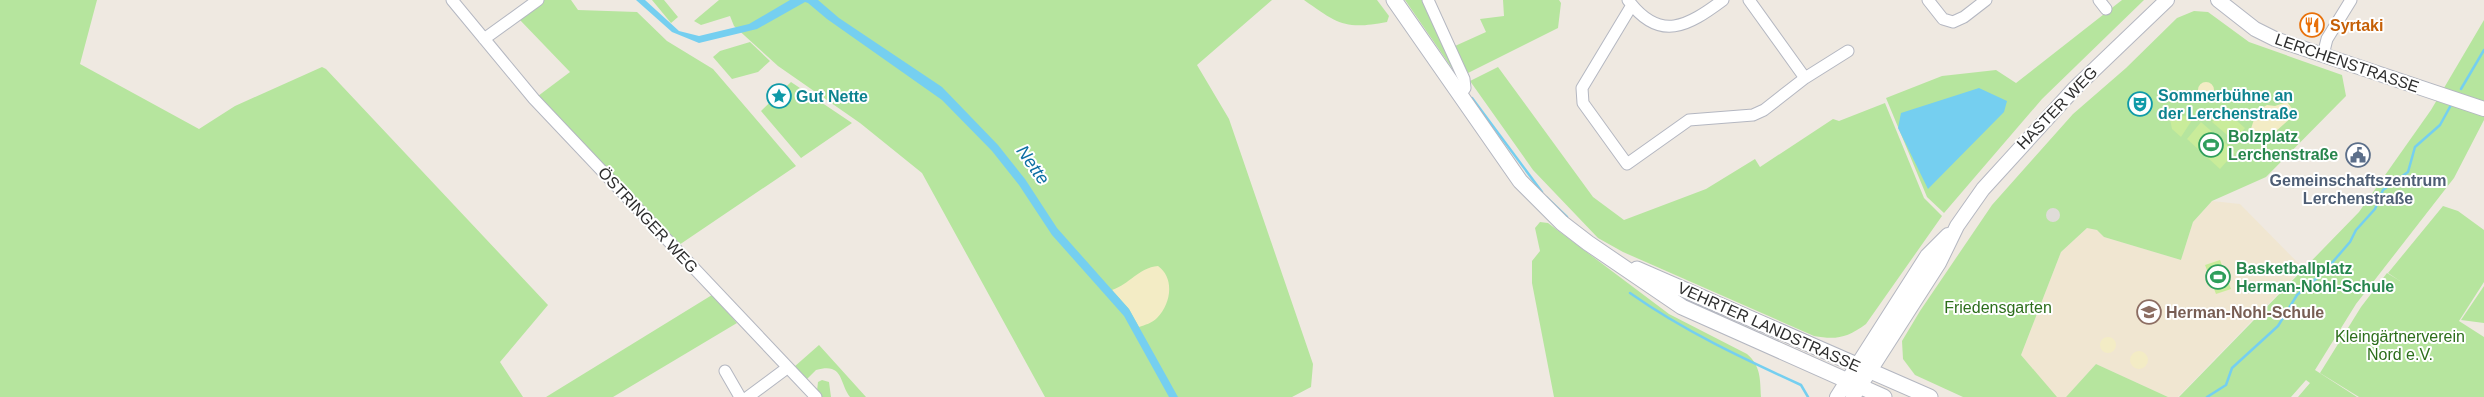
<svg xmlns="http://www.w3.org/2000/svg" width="2484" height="397" font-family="Helvetica,sans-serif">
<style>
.education{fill:#f0e6d1}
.green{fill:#b6e59e}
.sand{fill:#f3ecc5}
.pitch{fill:#c9ec9a}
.plaza{fill:#dfdcd8}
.water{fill:#75cff0}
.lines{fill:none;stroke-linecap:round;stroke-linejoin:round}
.stream{stroke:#75cff0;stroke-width:2.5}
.minor-casing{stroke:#b4b7c1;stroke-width:13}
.tertiary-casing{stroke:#b4b7c1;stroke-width:16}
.secondary-casing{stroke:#b4b7c1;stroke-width:17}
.minor{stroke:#fff;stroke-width:11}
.tertiary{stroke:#fff;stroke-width:14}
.secondary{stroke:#fff;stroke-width:15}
.labels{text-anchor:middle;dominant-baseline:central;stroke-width:4;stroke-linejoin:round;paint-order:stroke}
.food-label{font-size:16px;font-weight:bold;fill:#c56008;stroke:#fff;text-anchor:start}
.street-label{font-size:16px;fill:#2e2e2e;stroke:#fff}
.culture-label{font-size:16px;font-weight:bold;fill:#0d838f;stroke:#fff;text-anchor:start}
.leisure-label{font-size:16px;font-weight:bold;fill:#27864d;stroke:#fff;text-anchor:start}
.service-label{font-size:16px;font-weight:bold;fill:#4e5e75;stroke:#fff}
.park-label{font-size:16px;fill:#2c6e1b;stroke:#fff}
.education-label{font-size:16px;font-weight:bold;fill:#785e54;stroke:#fff;text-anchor:start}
.water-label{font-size:18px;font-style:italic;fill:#0d6fa3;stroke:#fff}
</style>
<rect width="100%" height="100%" fill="#efe9e1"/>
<!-- education -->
<path class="education" d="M2212 201 2240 204 2303 268 2178 397H2168L2096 364 2066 397H2056L2021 355 2061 252 2087 228 2098 230 2104 237 2181 260 2193 222Z"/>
<!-- green -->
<path class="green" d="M0 0H97L80 64 199 129 235 106 322 67 326 69 548 305 500 362 523 397H0Z
M544 0H571L578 10 637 12 667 41 713 69 796 166 679 245 538 96 570 72 519 19Z
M652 0H664L678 17 671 23Z
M719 0H1272L1197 65 1229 119 1313 364 1311 387 1292 397H1045L922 173 860 123 778 66 734 26 730 16 701 25 694 21Z
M1304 0H1377L1389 16 1387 22C1345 30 1338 24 1304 0Z
M1405 0H1424L1458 77Z
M1503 0H1559L1561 3 1558 28 1468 73 1455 46 1486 32 1480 19 1504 16Z
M2122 0H2144L2042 99 1944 213 1927 197 1886 98 1942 76 1996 70 2016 83Z
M2194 11 2208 12 2249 42 2342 75 2346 96 2266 177 2212 201 2193 222 2181 260 2104 237 2097 230 2087 228 2061 252 2021 355 2057 397H1963L1915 375 1903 359 1902 341 1920 311 1992 205 2073 114 2126 68 2177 18Z
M2484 20V120L2454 178 2356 304 2315 370 2357 397H2298L2310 383 2306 380 2291 397H2179L2359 212 2431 110Z
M750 42 770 61 758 72 732 79 713 57 720 51Z
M1498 67 1593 197 1624 220 1706 189 1755 159 1760 167 1833 119 1839 121 1885 103 1924 198 1942 216 1866 324C1847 338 1836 340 1814 336L1623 252 1598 238 1533 170 1470 81Z
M791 82 852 123 801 158 761 111Z
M2443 206 2458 211 2484 230V282L2459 321 2484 337V397H2359L2320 373 2361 307 2387 273 2400 281 2388 273Z
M1540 222 1548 223 1669 314 1747 354C1761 366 1760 379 1761 397H1554L1532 283V261L1540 251 1535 228Z
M2484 286V323L2461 320Z
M712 295 737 323 613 397H546Z
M819 345 866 397H850C839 383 844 362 816 370L806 380 794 367Z
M2096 364 2168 397H2066Z
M822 380 829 382 831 397H822L817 391 818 382Z"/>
<!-- sand -->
<path class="sand" d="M2198 90a8 8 0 1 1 16 0a8 8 0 1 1-16 0Z
M2287 102 2294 111 2292 117 2266 140 2251 139 2249 135 2256 113 2260 109 2267 105 2275 106Z
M1158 266C1175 278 1171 304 1157 318 1152 323 1145 325 1139 327L1129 309 1112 290C1130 284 1138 268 1158 266Z
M2100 345a8 8 0 1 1 16 0a8 8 0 1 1-16 0Z
M2130 360a9 9 0 1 1 18 0a9 9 0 1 1-18 0Z"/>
<!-- pitch -->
<path class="pitch" d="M2223 109 2245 128 2234 141 2212 122Z
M2193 114 2194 117 2181 137 2172 129 2170 119Z
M2201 122 2235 152 2220 169 2187 139Z
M2220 260 2231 289 2216 294 2205 265Z"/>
<!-- plaza -->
<path class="plaza" d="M2046 215a7 7 0 1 1 14 0a7 7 0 1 1-14 0Z"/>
<!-- water -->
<path class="water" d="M636 0H645L679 31 699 36 749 24 790 0H818L839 18 942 87 998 145 1025 179 1057 228 1129 309 1178 397H1169L1124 316 1052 235 1019 185 992 151 942 100 827 19 808 3 805 2 757 29 699 43 672 32Z
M1979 88 2007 101 2004 112 1928 189 1898 128 1901 113Z"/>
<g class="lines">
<!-- stream -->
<path class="stream" d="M2461 89 2484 50
M1472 98 1542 192
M1546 197 1567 217
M1630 293C1684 331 1742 358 1801 385L1808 397
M2207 397 2226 385 2232 368 2278 326 2297 295 2324 272 2350 242 2356 230 2375 209 2383 190 2408 172 2415 147 2440 125 2451 105"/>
<!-- minor casing -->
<g class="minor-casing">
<path id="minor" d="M452 0 534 99 816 397
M1428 0 1464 79 1465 88 1460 95
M1628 0C1660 43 1688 26 1723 0
M1749 0 1805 78
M1928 0 1943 19 1953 22 1964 17 1986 0
M2099 0 2106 9
M1632 5 1582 88 1583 103 1627 164 1689 120 1753 115 1764 110 1805 78 1848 51
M484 39 538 0
M2323 55 2327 39 2351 0
M725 371 740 397
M748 397 787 368"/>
</g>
<!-- tertiary casing -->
<g class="tertiary-casing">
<path id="tertiary" d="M2218 0 2255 29 2275 39 2484 109
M1837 397 1927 256 1948 235
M1853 397 1939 263 1957 226 1983 189 2075 88 2167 0"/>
</g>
<!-- secondary casing -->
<g class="secondary-casing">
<path id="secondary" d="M1394 0 1520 181 1562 223 1588 243 1682 307 1884 397
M1637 269 1930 397"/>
</g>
<!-- minor -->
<use href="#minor" class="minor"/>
<!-- tertiary -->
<use href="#tertiary" class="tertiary"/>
<!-- secondary -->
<use href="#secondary" class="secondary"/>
</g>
<!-- icons -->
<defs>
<g id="restaurant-ring" transform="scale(1.25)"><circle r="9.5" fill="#fff" stroke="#e8710a" stroke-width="1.5"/><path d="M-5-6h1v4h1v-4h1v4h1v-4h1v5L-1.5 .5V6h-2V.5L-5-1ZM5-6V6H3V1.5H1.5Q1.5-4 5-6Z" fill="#e8710a"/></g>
<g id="sight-ring" transform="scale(1.25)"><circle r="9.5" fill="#fff" stroke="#0f9aa8" stroke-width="1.5"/><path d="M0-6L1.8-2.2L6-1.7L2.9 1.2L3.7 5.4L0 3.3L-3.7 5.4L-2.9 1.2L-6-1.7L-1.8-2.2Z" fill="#0f9aa8"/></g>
<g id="theatre-ring" transform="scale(1.25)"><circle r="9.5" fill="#fff" stroke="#0f9aa8" stroke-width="1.5"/><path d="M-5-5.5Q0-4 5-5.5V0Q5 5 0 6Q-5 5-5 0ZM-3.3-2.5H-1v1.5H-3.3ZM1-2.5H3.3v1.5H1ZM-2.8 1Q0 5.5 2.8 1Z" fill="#0f9aa8"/></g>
<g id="stadium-ring" transform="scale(1.25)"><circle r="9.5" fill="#fff" stroke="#2e9e5b" stroke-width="1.5"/><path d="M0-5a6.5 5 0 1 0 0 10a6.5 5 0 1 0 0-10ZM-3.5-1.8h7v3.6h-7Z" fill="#2e9e5b"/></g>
<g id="civic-ring" transform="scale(1.25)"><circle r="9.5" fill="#fff" stroke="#5c6f8a" stroke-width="1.5"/><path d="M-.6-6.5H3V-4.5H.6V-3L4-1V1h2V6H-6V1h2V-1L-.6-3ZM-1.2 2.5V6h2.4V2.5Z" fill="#5c6f8a"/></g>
<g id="school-ring" transform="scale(1.25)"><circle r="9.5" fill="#fff" stroke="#8d6e63" stroke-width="1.5"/><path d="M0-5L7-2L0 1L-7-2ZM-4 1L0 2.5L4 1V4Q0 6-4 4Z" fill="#8d6e63"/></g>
</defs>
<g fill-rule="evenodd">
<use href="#restaurant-ring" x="2312" y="25"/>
<use href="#sight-ring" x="779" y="96"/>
<use href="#theatre-ring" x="2140" y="104"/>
<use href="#stadium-ring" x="2211" y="145"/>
<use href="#civic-ring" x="2358" y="155"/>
<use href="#stadium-ring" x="2218" y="277"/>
<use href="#school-ring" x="2149" y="312"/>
</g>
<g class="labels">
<!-- food labels -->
<g class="food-label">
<text x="2330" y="25">Syrtaki</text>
</g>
<!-- street labels -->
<g class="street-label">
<text transform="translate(2347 63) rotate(19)">LERCHENSTRASSE</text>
<text transform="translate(2057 108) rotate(-46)">HASTER WEG</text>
<text transform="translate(648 220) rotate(47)">ÖSTRINGER WEG</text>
<text transform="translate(1769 327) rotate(24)">VEHRTER LANDSTRASSE</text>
</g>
<!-- culture labels -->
<g class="culture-label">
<text x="2158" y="95">Sommerbühne an<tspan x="2158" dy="18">der Lerchenstraße</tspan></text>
<text x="796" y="96">Gut Nette</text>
</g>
<!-- leisure labels -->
<g class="leisure-label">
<text x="2228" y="136">Bolzplatz<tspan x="2228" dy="18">Lerchenstraße</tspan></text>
<text x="2236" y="268">Basketballplatz<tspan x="2236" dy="18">Herman-Nohl-Schule</tspan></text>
</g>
<!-- service labels -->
<g class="service-label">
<text x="2358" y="180">Gemeinschaftszentrum<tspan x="2358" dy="18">Lerchenstraße</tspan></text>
</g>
<!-- park labels -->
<g class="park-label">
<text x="1998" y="307">Friedensgarten</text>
<text x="2400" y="336">Kleingärtnerverein<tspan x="2400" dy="18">Nord e.V.</tspan></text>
</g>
<!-- education labels -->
<g class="education-label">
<text x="2166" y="312">Herman-Nohl-Schule</text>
</g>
<!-- water labels -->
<g class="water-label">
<text transform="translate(1033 165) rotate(55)">Nette</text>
</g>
</g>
</svg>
